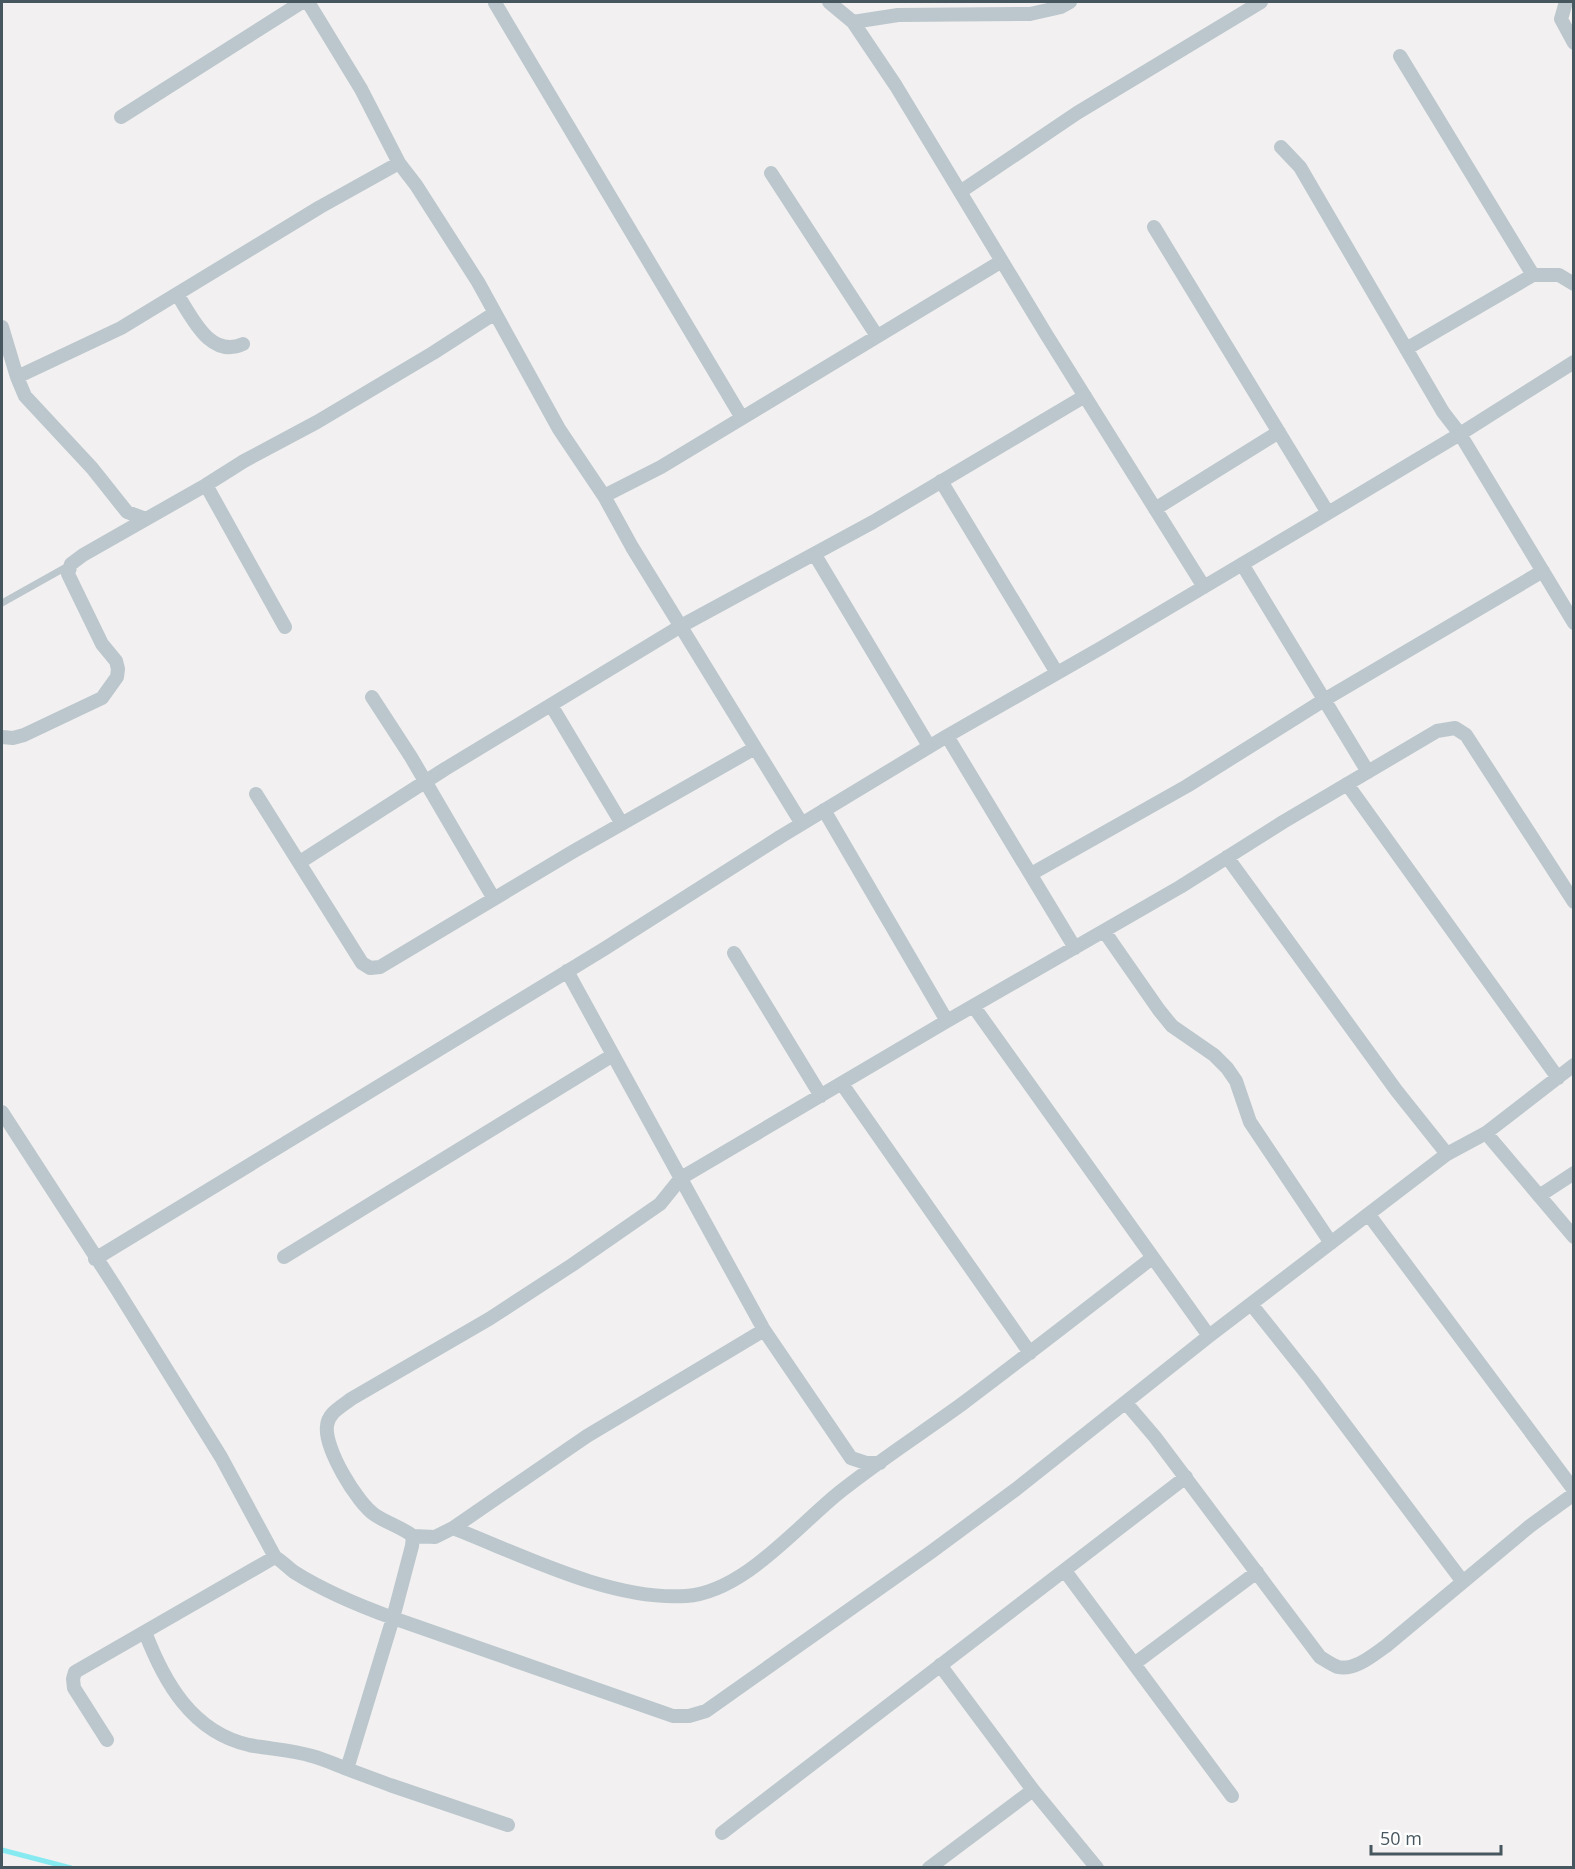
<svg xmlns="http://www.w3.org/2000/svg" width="1575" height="1869" font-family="'Open Sans',sans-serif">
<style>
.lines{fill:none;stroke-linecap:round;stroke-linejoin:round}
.stream{stroke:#88eaf1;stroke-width:5}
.service{stroke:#bbc7cd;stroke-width:7}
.minor{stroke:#bbc7cd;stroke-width:14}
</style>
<rect width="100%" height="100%" fill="#f2f0f0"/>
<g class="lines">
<!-- stream -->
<path class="stream" d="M2 1850 71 1868"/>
<!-- service -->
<path class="service" d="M2 603 68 566"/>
<!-- minor -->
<path class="minor" d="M308 2 361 89 399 163
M829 2 853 22 896 86 1046 334 1204 587
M1566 2 1561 19 1574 43
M495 3 742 418
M853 22 898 15 1030 14 1061 7 1070 2
M1400 56 1533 275
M121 117 302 2
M1281 147 1300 167 1443 412 1460 434 1574 623
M771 173 877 336
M960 192 1077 113 1261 2
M1154 227 1328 513
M177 294C192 317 210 359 243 344
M2 327 17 377 25 396 92 468 127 512 146 519
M1406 349 1533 275H1559L1574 284
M17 377 121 328 320 207 399 163 416 185 478 282 559 429 604 496 632 547 802 824
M941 481 1057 673
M206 485 285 627
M604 496 661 467 1002 261
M1155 509 1279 432
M815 555 929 746
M1242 564 1368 772
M372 697 411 757 494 899
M551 705 622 824
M947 736 1075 948
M2 737 13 738 24 735 102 698 117 677 118 669 116 661 102 644 68 574 71 564 83 555 206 485 244 461 317 422 433 353 495 313
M1347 784 1558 1078
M256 794 362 963 370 968 380 967 574 851 755 748
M824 810 947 1021
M1227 857 1396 1090 1447 1154
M300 862 445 769 681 626 873 522 1085 396
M1031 874 1187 786 1324 700 1543 571
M1104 931 1159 1010 1172 1026 1214 1055 1227 1068 1236 1081 1250 1122 1331 1243
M734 953 821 1096
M567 971 764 1330 851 1458 866 1463H880
M974 1007 1209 1336
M842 1084 1030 1353
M2 1112 116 1288 221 1457 275 1557
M1486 1133 1574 1237
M1539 1196 1574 1173
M1369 1215 1574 1490
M284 1257 613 1055
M95 1259 604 949 780 837 947 736 1101 648 1328 513 1460 434 1574 362
M1251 1304 1310 1378 1463 1582
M1126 1403 1155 1437 1320 1657C1325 1660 1332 1665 1338 1667 1355 1671 1373 1655 1386 1646L1530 1526 1574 1494
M453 1528C522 1555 611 1601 686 1596 744 1592 797 1526 841 1491 880 1460 922 1433 962 1404 1026 1356 1089 1307 1152 1258
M413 1536 435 1537 453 1528 587 1436 764 1330
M1065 1571 1232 1796
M145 1632C164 1682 192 1732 249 1745 270 1749 292 1750 312 1756 324 1759 336 1765 347 1769
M1134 1664 1257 1572
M940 1665 1033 1790 1097 1868
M107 1740 74 1688 73 1679 75 1672 275 1557C282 1561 287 1567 294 1572 324 1591 360 1606 393 1618L673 1716H689L706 1711 931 1552 1015 1490 1209 1336 1447 1154 1486 1133 1574 1065
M508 1825 390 1785 347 1769 393 1618 412 1546 413 1536C401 1527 387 1523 375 1515 357 1503 324 1448 327 1426 328 1413 341 1407 351 1399L489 1319 572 1265 660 1204 681 1178 947 1021 1180 887 1283 822 1437 731 1455 728 1466 735 1574 902
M722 1833 1186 1477
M929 1868 1033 1790"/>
</g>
<!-- border -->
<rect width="1575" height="1869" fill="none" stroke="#47575f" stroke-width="6"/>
<!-- scale -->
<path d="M1371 1845v9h130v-9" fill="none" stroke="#47575f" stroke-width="3"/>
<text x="1380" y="1845" font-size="18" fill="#47575f" stroke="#ffffff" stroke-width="4.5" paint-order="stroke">50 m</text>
</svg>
